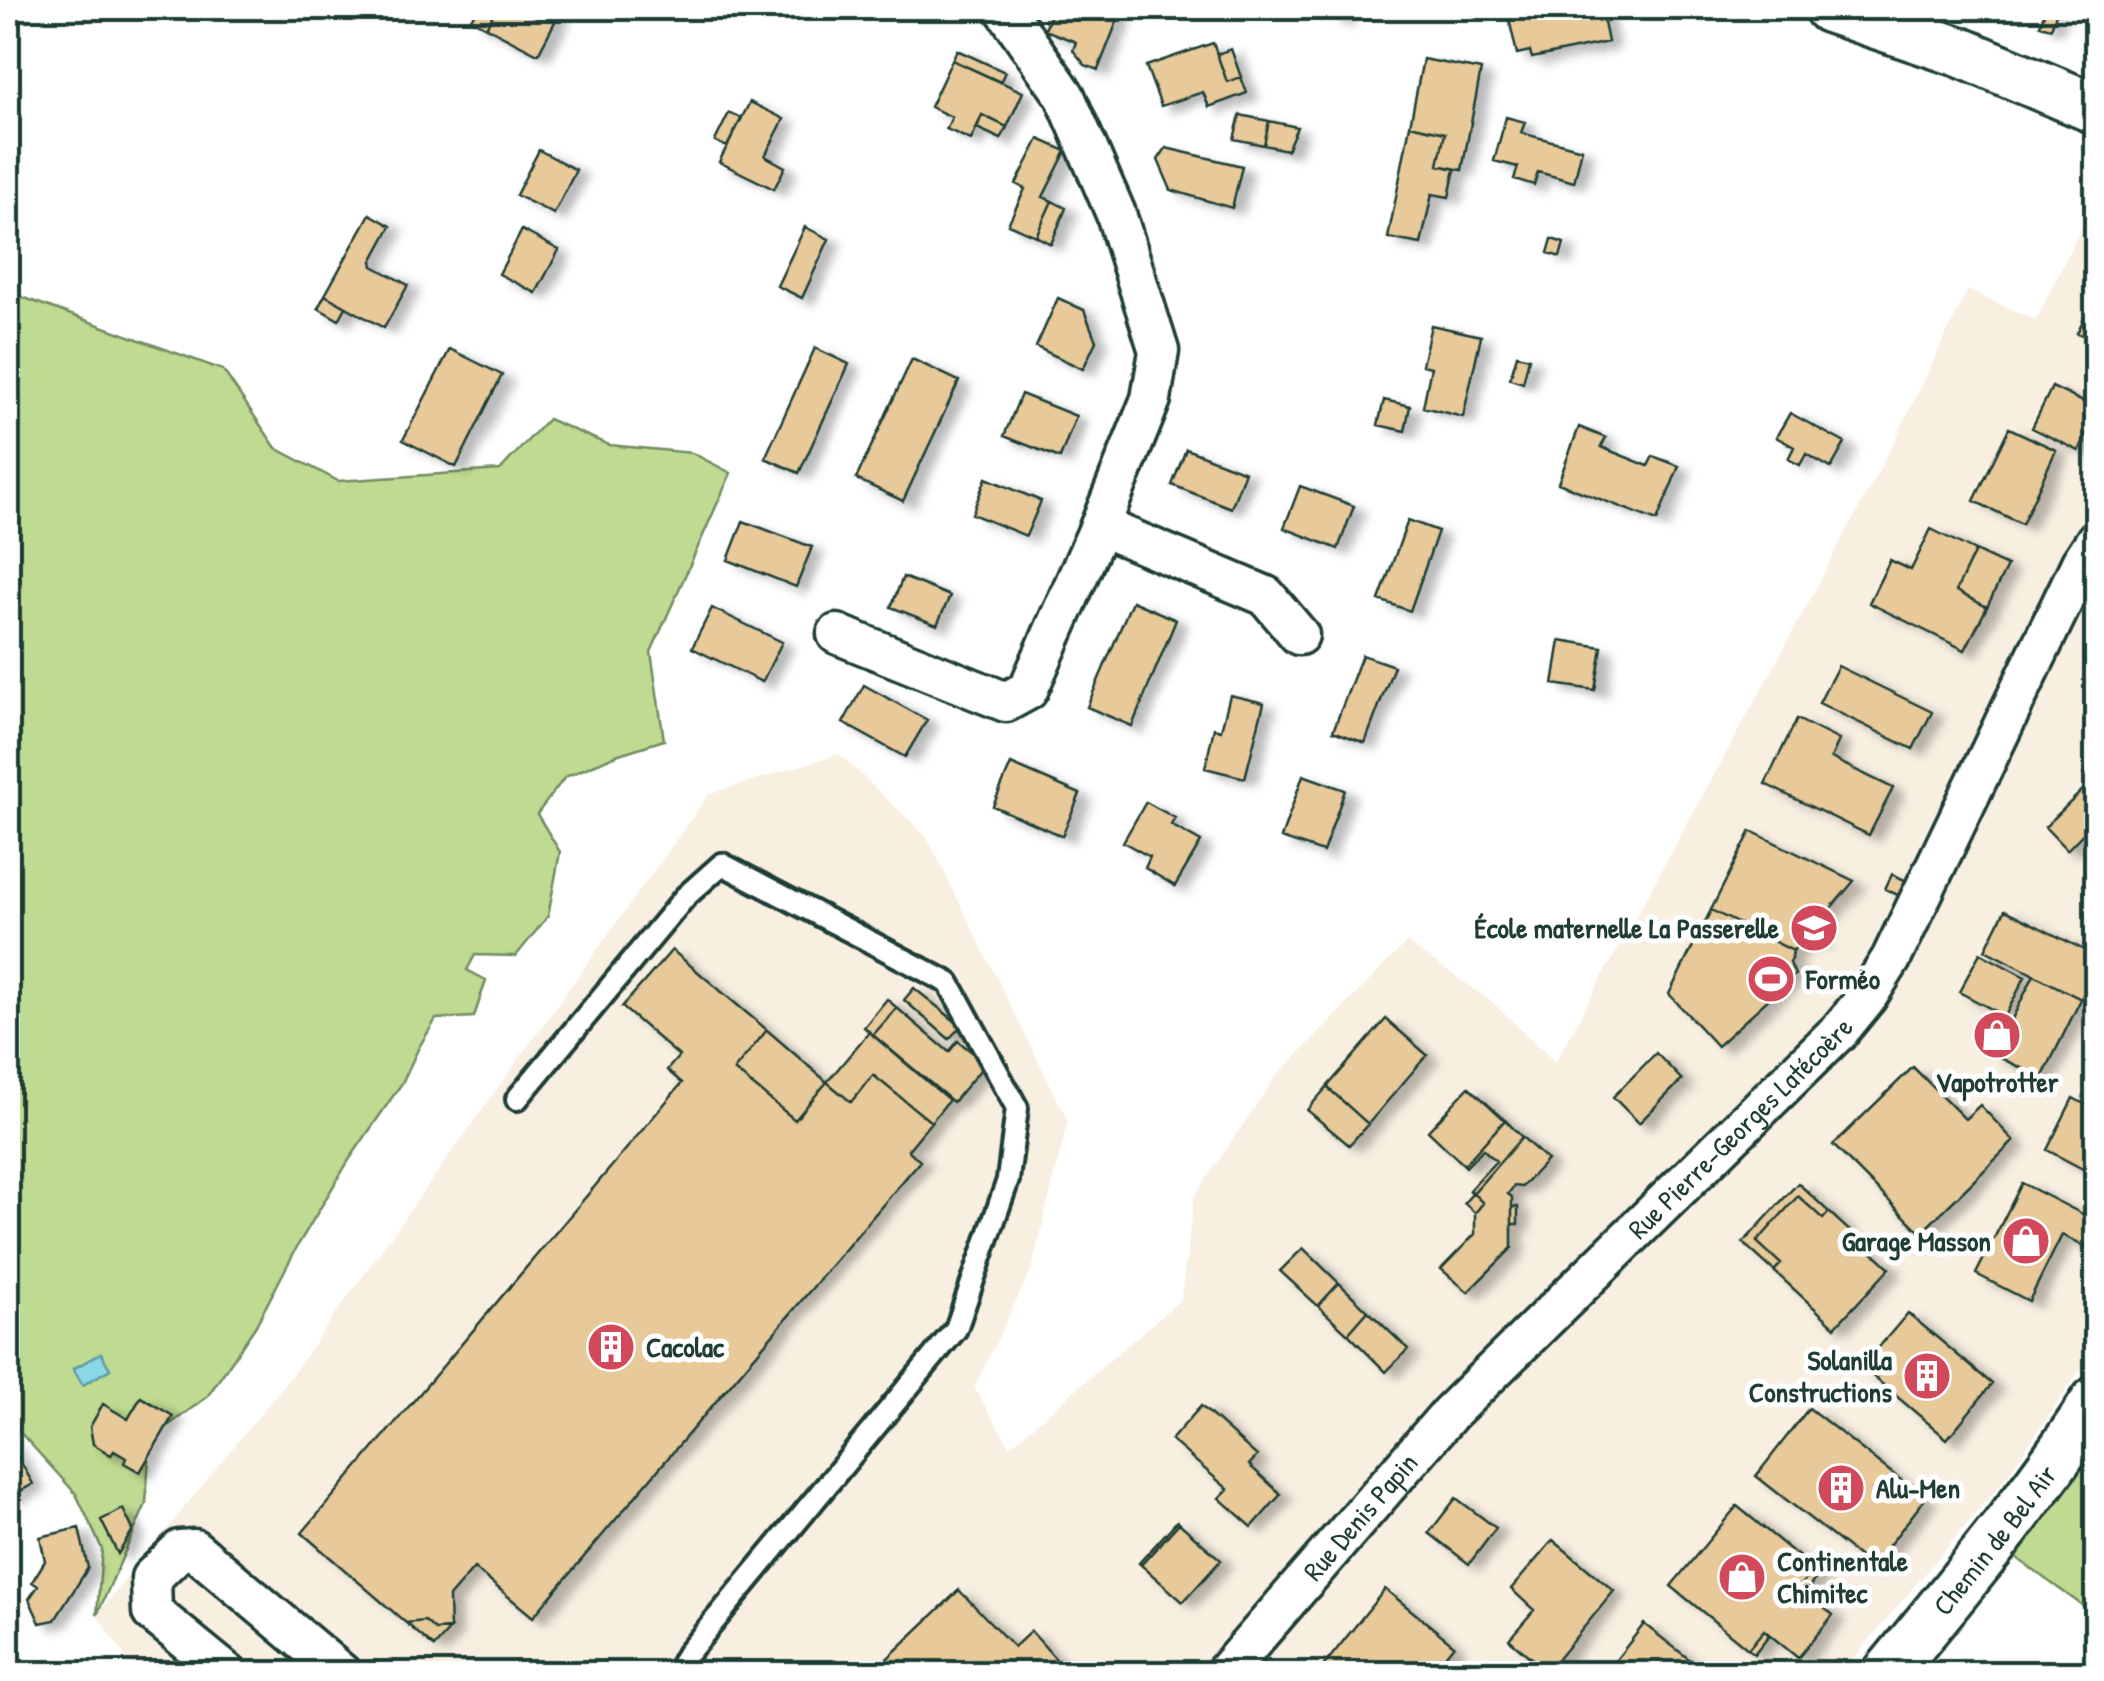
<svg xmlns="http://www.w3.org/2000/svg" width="2104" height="1681" font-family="'Patrick Hand',sans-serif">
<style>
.built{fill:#f8efe1}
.green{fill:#bfda91;stroke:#6f8c62;stroke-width:2.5}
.water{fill:#89d7e7;stroke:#5f999f;stroke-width:2.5}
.building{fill:#e7c99a;stroke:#1f3d34;stroke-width:2.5;filter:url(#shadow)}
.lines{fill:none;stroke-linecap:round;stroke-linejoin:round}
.service-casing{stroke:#1f3d34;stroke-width:28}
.minor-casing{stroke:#1f3d34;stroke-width:45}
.tertiary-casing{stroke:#1f3d34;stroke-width:55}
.service{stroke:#fff;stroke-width:20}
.minor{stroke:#fff;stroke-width:38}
.tertiary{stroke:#fff;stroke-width:48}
.labels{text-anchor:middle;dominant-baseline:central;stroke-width:10;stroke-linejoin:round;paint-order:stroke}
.poi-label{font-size:28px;font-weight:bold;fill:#1f3d34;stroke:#fff;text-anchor:start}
.street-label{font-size:28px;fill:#1f3d34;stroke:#fff}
</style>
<defs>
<filter id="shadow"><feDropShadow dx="11" dy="6" stdDeviation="5" flood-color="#0004"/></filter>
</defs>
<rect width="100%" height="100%" fill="#fff"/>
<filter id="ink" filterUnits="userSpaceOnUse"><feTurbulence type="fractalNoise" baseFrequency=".01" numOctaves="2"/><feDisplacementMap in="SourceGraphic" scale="20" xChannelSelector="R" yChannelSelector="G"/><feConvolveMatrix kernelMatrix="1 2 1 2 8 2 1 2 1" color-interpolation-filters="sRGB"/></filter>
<g filter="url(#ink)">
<!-- built -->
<path class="built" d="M2096 198V1348L2004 1480 1841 1673 137 1674 97 1615 291 1376 709 794 839 754 927 837 1068 1121 1032 1268 974 1388 1010 1446 1181 1299 1194 1197 1274 1079 1407 942 1491 1001 1555 1062 1775 665 1893 444 1968 290 2036 320Z"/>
<!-- green -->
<path class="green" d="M8 292 223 370 276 448 338 481 500 470 548 419 609 445 692 453 731 473 651 652 664 740 619 754 565 777 537 814 560 852 548 916 516 956 475 955 467 970 486 980 474 1017 436 1019 419 1047 402 1083 349 1160 298 1245 255 1327 207 1397 150 1439 146 1504 97 1615 102 1549 76 1494 8 1419Z
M2096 1401V1615L1995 1543Z"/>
<!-- water -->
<path class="water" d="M101 1353 110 1369 83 1385 73 1369Z"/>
<!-- building -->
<path class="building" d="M477 8H497L486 27 471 19Z
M497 8H533L541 12 542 8H547L559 14 538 54 486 27Z
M1053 8H1104L1120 14 1098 70 1085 65 1073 50 1076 42 1045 30Z
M1332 8H1345L1341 20 1329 15Z
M1601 8 1608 42 1532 58 1530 51 1517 54 1509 19 1541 12 1543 18Z
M2046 9 2056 14 2051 28 2040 25Z
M1213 43 1227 82 1241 77 1247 93 1209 107 1203 92 1161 106 1146 66Z
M1231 49 1241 77 1227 82 1217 54Z
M957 50 1005 72 1000 82 952 60Z
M1423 59 1481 70 1462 170 1438 165 1445 133 1410 125Z
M952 60 1023 92 1007 127 982 115 971 140 946 129 952 117 930 107Z
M750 102 784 119 765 156 785 167 774 189 719 162Z
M729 113 742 118 727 147 715 141Z
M982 115 1007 127 1001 139 977 128Z
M1240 115 1269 121 1264 145 1234 139Z
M1506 117 1525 122 1521 133 1582 149 1574 182 1538 172 1534 185 1514 179 1518 167 1494 161Z
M1269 121 1297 127 1287 150 1264 145Z
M1410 125 1445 133 1438 165 1455 169 1449 197 1432 194 1421 244 1388 238Z
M1039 139 1066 151 1043 197 1052 201 1036 236 1008 224 1025 189 1016 184Z
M1166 148 1242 166 1232 208 1171 190 1158 160Z
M539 150 576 170 554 214 516 195Z
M1052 201 1066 208 1051 244 1036 236Z
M370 214 391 226 372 261 373 266 408 285 384 328 325 295Z
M805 227 829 239 802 298 777 286Z
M522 230 559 250 536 293 499 274Z
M1552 239 1564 243 1560 257 1548 253Z
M2096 293V340L2077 333Z
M325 295 346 307 339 320 318 308Z
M1058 298 1084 310 1096 341 1083 369 1036 347Z
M1431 325 1481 336 1463 417 1423 407 1431 367 1422 365Z
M815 348 849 364 799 473 765 458Z
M450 349 502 375 456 467 403 440Z
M1517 355 1529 358 1523 383 1510 379Z
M912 359 959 381 903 501 856 479Z
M2052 387 2096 408V413L2079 451 2032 428Z
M1021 394 1076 416 1060 458 1004 436Z
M1384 400 1410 406 1405 431 1378 425Z
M1790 413 1845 443 1831 468 1806 454 1800 465 1788 459 1794 447 1776 437Z
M1579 427 1606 438 1601 447 1648 466 1653 456 1679 466 1657 521 1558 483Z
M2009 428 2056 450 2022 524 1974 501Z
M1186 449 1245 472 1231 508 1172 485Z
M986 478 1041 501 1026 536 972 514Z
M1300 486 1354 506 1338 549 1284 528Z
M1408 520 1438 531 1410 611 1379 600Z
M743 521 812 547 796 587 728 560Z
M1931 529 1975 551 1956 591 1987 607 1965 650 1869 603 1890 560 1911 570Z
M1975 551 2007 566 1987 607 1956 591Z
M903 577 950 596 937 625 891 607Z
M1132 601 1176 620 1132 726 1087 707Z
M712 608 782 642 762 682 692 648Z
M1560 640 1602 647 1595 690 1553 684Z
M1362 655 1394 666 1365 743 1333 731Z
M1838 666 1932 712 1913 749 1819 703Z
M864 685 927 720 905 757 843 723Z
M1230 695 1264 703 1245 778 1205 768 1214 728 1221 730Z
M1797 719 1839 740 1831 758 1893 788 1869 835 1765 784Z
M2096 761V820L2067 850 2045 827 2091 782 2083 774Z
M1011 764 1080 794 1062 836 993 806Z
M1303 775 1345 790 1323 852 1281 838Z
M1146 802 1175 818 1171 825 1201 842 1175 886 1145 868 1150 857 1123 842Z
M1751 831 1854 881 1814 928 1819 942 1809 940 1804 941 1799 943 1793 951 1711 910Z
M1892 874 1909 882 1902 897 1885 889Z
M1711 910 1793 951 1790 963 1795 975 1717 1046 1669 994Z
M2005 910 2096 956V968L2081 999 1985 950Z
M672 950 767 1030 734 1070 795 1120 827 1082 851 1102 873 1075 931 1122 908 1150 920 1161 533 1617 474 1568 449 1597 450 1629 435 1630 425 1621 406 1623 302 1533 682 1083 667 1070 679 1056 622 1007Z
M1980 953 2025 977 2005 1016 1959 992Z
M2034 975 2081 999 2042 1078 1994 1055Z
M914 988 961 1026 949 1039 904 1000Z
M887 999 897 1008 873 1035 864 1027Z
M897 1008 949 1052 958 1041 986 1063 953 1102 873 1035Z
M1386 1019 1427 1055 1368 1124 1327 1087Z
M767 1030 827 1082 795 1120 734 1070Z
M869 1032 949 1100 931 1122 873 1075 851 1102 827 1082Z
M1656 1053 1682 1080 1639 1123 1613 1097Z
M1913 1067 1965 1119 1980 1105 2014 1141 1921 1233 1833 1145Z
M1327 1087 1368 1124 1349 1145 1307 1110Z
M1469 1087 1505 1120 1464 1165 1428 1131Z
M2073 1098 2096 1110V1176L2047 1150Z
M1505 1120 1522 1137 1473 1193 1469 1190 1496 1161 1483 1149 1466 1167 1464 1165Z
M1522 1137 1547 1160 1522 1187 1514 1186 1508 1194 1512 1197V1248L1468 1292 1441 1269 1475 1234V1213L1483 1203 1473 1193Z
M1798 1183 1829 1212 1823 1219 1798 1196 1757 1242 1781 1264 1774 1271 1743 1243Z
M2022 1183 2096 1221 2085 1247 2062 1235 2029 1301 1976 1274Z
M1473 1193 1483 1203 1475 1213 1464 1203Z
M1798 1196 1823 1219 1829 1212 1890 1268 1835 1327 1774 1271 1781 1264 1757 1242Z
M1512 1207H1518V1224H1512Z
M1303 1248 1339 1283 1318 1306 1280 1271Z
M1339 1283 1368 1311 1348 1334 1318 1306Z
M1368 1311 1408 1349 1386 1372 1348 1334Z
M1908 1313 1992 1384 1947 1439 1862 1367Z
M141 1397 173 1416 140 1472 124 1463 126 1458 114 1451 111 1455 93 1444 90 1427 103 1404 128 1419Z
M1201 1406 1257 1456 1249 1465 1281 1494 1252 1527 1219 1498 1228 1489 1171 1440Z
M1809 1408 1925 1499 1872 1567 1756 1476Z
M8 1439 33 1484 8 1498Z
M1456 1498 1496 1528 1469 1564 1429 1533Z
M1737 1506 1814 1569 1799 1587 1833 1615 1798 1658 1764 1630 1748 1649 1671 1586Z
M123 1509 133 1530 118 1554 101 1520Z
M1177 1521 1179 1523 1141 1565 1139 1563Z
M1179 1523 1221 1560 1183 1602 1141 1565Z
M79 1528 88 1568 55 1620 40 1623 29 1599 38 1586 32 1582 45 1561 40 1537Z
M1553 1540 1614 1591 1547 1672 1509 1639 1534 1610 1511 1589Z
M1814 1569 1820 1573 1805 1592 1799 1587Z
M1385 1589 1454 1645 1431 1674H1317Z
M959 1590 1014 1647 1031 1631 1069 1674H871Z
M425 1621 435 1630 450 1629 434 1647 406 1623Z
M1644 1624 1689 1659 1684 1664 1696 1674H1605Z
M1764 1630 1769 1635 1754 1654 1748 1649Z"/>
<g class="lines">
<!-- service casing -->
<g class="service-casing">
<path id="service" d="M517 1099 685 897 722 864 949 983 1017 1108 1008 1180 956 1329 687 1654 676 1674"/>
</g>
<!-- minor casing -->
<g class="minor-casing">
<g id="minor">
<path d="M1100 526 1266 596 1299 635"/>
<path d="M837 634 1006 702 1028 690 1100 526 1151 399 1159 351 1116 214 1065 96 1004 8"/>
<path d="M228 1674 152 1612 151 1578 180 1550 194 1549 342 1674"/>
<path id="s1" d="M1224 1674 1450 1413 1840 1030 1867 997 1891 959 2081 563 2096 540"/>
</g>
</g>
<!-- tertiary casing -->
<g class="tertiary-casing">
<g id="tertiary">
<path d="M1829 8 1960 52 2096 109"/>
<path id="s2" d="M1887 1674C1960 1585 2034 1497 2096 1401"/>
</g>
</g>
<!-- service -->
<use href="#service" class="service"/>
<!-- minor -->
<use href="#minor" class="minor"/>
<!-- tertiary -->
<use href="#tertiary" class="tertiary"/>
</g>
</g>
<!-- icons -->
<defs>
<g id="school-disc" transform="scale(2.5)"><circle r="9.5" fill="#d1495b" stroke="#fff"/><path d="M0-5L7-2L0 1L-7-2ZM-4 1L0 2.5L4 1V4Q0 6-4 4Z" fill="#fff"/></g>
<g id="stadium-disc" transform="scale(2.5)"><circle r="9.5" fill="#d1495b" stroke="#fff"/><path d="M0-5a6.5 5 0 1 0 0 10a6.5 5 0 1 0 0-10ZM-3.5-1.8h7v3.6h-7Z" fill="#fff"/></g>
<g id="shop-disc" transform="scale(2.5)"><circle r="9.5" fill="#d1495b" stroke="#fff"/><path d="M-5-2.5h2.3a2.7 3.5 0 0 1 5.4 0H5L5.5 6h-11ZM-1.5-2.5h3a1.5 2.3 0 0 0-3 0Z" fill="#fff"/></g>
<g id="building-disc" transform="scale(2.5)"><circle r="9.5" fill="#d1495b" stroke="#fff"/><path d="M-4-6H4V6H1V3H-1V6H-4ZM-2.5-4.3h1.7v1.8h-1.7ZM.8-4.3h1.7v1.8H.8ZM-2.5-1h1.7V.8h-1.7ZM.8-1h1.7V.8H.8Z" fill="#fff"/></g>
</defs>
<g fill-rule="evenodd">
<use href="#school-disc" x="1814" y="928"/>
<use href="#stadium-disc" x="1771" y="979"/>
<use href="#shop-disc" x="1997" y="1035"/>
<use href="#shop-disc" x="2026" y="1241"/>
<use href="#building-disc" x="611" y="1347"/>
<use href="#building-disc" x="1927" y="1376"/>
<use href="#building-disc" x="1841" y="1488"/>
<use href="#shop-disc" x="1742" y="1577"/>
</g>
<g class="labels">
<!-- poi labels -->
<g class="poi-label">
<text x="1779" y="928" text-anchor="end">École maternelle La Passerelle</text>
<text x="1806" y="979">Forméo</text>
<text x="1997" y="1082" text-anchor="middle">Vapotrotter</text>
<text x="1991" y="1241" text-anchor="end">Garage Masson</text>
<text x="646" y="1347">Cacolac</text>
<text x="1892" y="1360" text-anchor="end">Solanilla<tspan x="1892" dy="32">Constructions</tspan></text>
<text x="1876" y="1488">Alu-Men</text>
<text x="1777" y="1561">Continentale<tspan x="1777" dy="32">Chimitec</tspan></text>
</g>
<!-- street labels -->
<g class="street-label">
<text stroke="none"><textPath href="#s1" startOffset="752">Rue Pierre-Georges Latécoère</textPath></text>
<text stroke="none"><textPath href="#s1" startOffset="208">Rue Denis Papin</textPath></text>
<text stroke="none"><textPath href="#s2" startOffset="172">Chemin de Bel Air</textPath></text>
</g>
</g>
<!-- margin -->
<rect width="2104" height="1681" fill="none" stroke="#fff" stroke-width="40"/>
<rect x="20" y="20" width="2064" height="1641" fill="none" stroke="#1f3d34" stroke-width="4" filter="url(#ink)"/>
</svg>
